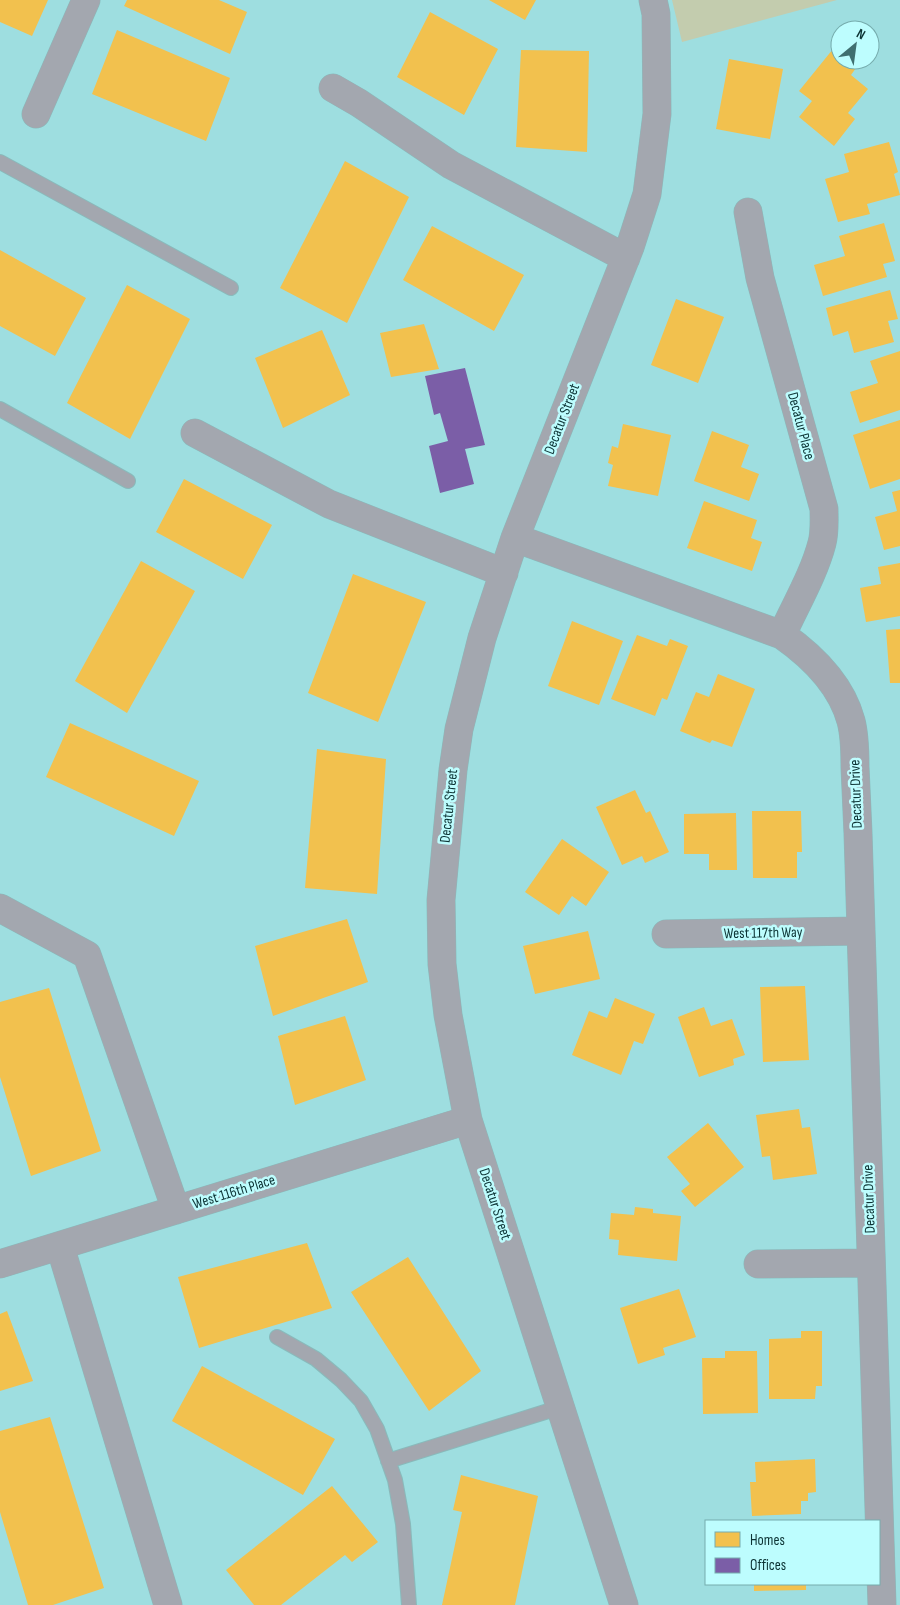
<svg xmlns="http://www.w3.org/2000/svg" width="900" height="1605" font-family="'Sofia Sans Condensed',sans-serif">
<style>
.green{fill:#c3ccae}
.homes{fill:#f2c14e}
.offices{fill:#7b5ea7}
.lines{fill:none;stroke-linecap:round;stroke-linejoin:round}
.lane-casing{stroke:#89babb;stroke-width:16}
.street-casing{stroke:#89babb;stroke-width:29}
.lane{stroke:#a3a7af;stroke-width:14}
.street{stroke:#a3a7af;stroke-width:28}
.labels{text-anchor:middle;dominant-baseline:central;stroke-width:5;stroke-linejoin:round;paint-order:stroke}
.street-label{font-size:15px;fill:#0c3334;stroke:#bdfdfe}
</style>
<rect width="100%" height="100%" fill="#9edee0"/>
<!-- green -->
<path class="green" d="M672 0H837L682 42Z"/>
<!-- homes -->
<path class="homes" d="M0 0H48L32 36 0 22Z
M127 0H219L247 12 230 54 124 6Z
M489 0H536L525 20Z
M430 12 498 49 464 115 397 77Z
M117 30 230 78 206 141 92 94Z
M833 49 840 55V60H846L856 68 851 75 868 89 848 113 855 119 834 146 799 117 812 101 799 91Z
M521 50 589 51 587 152 516 147Z
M729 59 783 69 770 139 716 129Z
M889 142 898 172 894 174 900 195 867 204 870 214 838 222 825 179 849 172 844 154Z
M345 161 409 197 347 323 280 288Z
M884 223 895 261 883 264 887 277 823 296 814 265 845 256 839 236Z
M432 226 524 275 494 331 403 280Z
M0 250 86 298 55 356 0 326Z
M127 285 190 319 130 439 67 403Z
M890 290 898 319 888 321 894 342 854 353 848 331 833 336 826 308Z
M676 299 724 317 698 383 651 365Z
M424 324 439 369 391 377 380 333Z
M322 330 350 395 283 428 255 358Z
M900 351V410L860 423 850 392 878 383 870 361Z
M900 420V479L870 489 853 435Z
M623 424 671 435 658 496 608 486 613 465 608 463 612 446 618 448Z
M712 431 749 445 741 467 759 474 749 501 694 481Z
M184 479 272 525 243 579 156 532Z
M900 490V546L884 550 875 517 897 511 892 492Z
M704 501 757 520 751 538 762 542 752 571 687 548Z
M141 561 195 591 127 713 75 681Z
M900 563V616L866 622 860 588 881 584 878 567Z
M353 574 426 602 378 722 308 693Z
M572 621 623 641 599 705 548 686Z
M900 629V683H890L886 630Z
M637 635 667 646 670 639 688 646 667 700 662 698 655 716 611 699Z
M718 674 755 689 732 747 712 740 710 743 680 731 696 692 709 697Z
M70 723 199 781 174 836 46 777Z
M317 749 386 759 377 894 305 888Z
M635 790 646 813 650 811 669 852 645 863 642 856 622 865 596 807Z
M752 811H801L802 852H797V878H753Z
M736 813 737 870H709V854H684V814Z
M562 839 609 872 586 906 572 896 559 915 525 892Z
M347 919 368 982 273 1016 255 946Z
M588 931 600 979 535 994 523 946Z
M805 986 809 1060 763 1062 760 987Z
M49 988 101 1151 31 1176 0 1077V1002Z
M615 998 655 1014 643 1044 634 1041 621 1075 572 1055 589 1011 607 1018Z
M704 1007 711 1026 732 1019 745 1055 733 1059 734 1065 699 1077 678 1017Z
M345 1016 366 1080 295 1105 278 1036Z
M799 1109 802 1128 810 1127 817 1174 773 1180 770 1156 762 1157 756 1115Z
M708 1123 744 1167 695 1207 681 1191 690 1184 667 1157Z
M635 1207 653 1209V1213L681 1216 677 1261 618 1255 619 1240 609 1239 611 1213 634 1215Z
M307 1243 332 1308 199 1348 178 1277Z
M408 1257 481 1371 429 1411 351 1292Z
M679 1289 696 1337 663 1348 665 1355 638 1364 620 1308Z
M7 1311 33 1381 0 1391V1314Z
M801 1331H822V1386H816L815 1399H769V1339L801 1338Z
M725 1351H757L758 1413 703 1414 702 1358H725Z
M202 1366 335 1439 303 1495 172 1421Z
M50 1417 104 1588 53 1605H28L0 1512V1431Z
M815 1459 816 1492 808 1493V1501H801V1514L752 1516 750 1482H756L755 1462Z
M461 1475 538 1496 515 1605H442L462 1512 453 1510Z
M332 1486 378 1542 352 1562 345 1555 281 1605H254L226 1570Z
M754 1584H806V1590L754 1591Z"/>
<!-- offices -->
<path class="offices" d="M465 368 485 445 465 449 474 484 440 493 429 446 448 441 440 413 434 415 425 376Z"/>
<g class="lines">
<!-- lane casing -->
<g class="lane-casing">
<path id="lane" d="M0 162 231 288
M0 409 128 481
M277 1337 316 1359 341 1380 361 1401 377 1429 395 1480 403 1524 409 1605
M388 1461 561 1407"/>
</g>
<!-- street casing -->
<g class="street-casing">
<path id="street" d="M333 88 359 103 451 165 626 258
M36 114 86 0
M748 212 760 278 824 509C824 520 825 532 822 543 814 574 795 606 782 635
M195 433 329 504 504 573
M515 538 782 635C812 656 841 684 851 721 855 736 855 752 855 767 856 789 857 811 858 833L882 1605
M0 908 87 955 176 1210
M666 934 860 931
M60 1246 168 1605
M0 1264 468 1120
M758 1264 871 1263
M624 1605 468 1120 448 1015 442 964 441 900 453 770 459 729 482 638 515 538 630 247 647 194 657 114 656 14 653 0"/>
</g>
<!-- lane -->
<use href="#lane" class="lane"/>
<!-- street -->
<use href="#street" class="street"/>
</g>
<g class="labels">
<!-- street labels -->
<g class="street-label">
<text transform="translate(562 419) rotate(-69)">Decatur Street</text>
<text transform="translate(801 426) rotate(75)">Decatur Place</text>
<text transform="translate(856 794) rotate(-92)">Decatur Drive</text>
<text transform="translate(449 806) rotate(-84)">Decatur Street</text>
<text transform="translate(763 933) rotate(-1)">West 117th Way</text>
<text transform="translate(234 1192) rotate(-17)">West 116th Place</text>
<text transform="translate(869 1199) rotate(-92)">Decatur Drive</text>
<text transform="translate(495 1204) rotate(72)">Decatur Street</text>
</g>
</g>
<!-- legend -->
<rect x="705" y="1520" width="175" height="65" fill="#bdfdfe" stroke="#76acad"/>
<rect x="715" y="1532" width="25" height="15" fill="#f2c14e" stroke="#76acad"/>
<text x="750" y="1545" font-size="15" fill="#0c3334">Homes</text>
<rect x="715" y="1558" width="25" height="15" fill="#7b5ea7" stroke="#76acad"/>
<text x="750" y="1570" font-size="15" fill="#0c3334">Offices</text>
<!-- north arrow -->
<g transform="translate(855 45) rotate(29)"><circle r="24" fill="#bdfdfe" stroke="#76acad"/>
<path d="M0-4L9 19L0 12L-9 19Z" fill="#3f6f70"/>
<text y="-8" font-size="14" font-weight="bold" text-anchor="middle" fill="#0c3334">N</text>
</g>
</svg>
